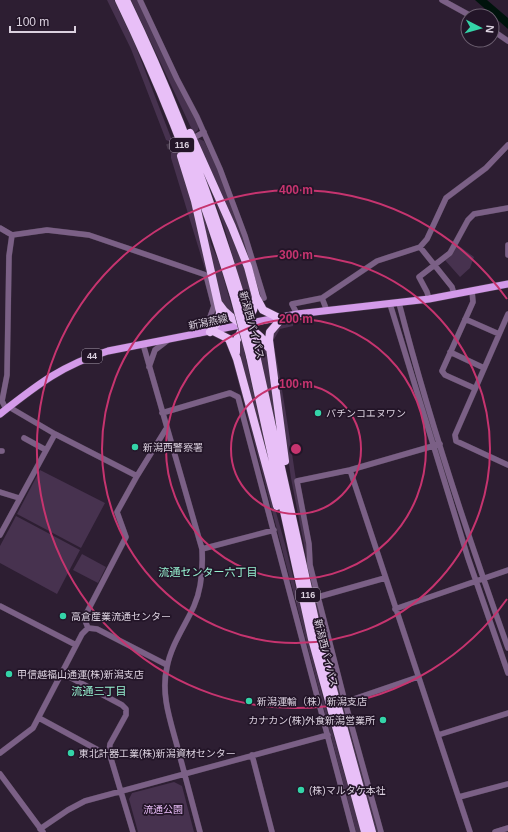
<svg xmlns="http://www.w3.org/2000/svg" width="508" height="832" font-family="Arial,'Noto Sans JP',sans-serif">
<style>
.green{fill:#47324f}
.water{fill:#00130c}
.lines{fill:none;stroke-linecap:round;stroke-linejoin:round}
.minor-tunnel{stroke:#47394c;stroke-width:5.5;stroke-dasharray:5.5 3;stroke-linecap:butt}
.minor-casing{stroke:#493b4e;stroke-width:6}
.major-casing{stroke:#493b4e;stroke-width:8}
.highway-casing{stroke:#493b4e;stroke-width:9}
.minor{stroke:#7b6086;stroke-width:5.5}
.major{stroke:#d39ae9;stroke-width:7}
.highway{stroke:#e8bff7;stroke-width:8}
.highway-bridge-casing{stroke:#493b4e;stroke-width:9;stroke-linecap:butt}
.highway-bridge{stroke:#e8bff7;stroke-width:8}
.ring{fill:none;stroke:#c6346f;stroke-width:2}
.poi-dot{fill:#34d4a8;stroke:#231528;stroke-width:1.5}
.labels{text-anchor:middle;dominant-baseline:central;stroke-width:3.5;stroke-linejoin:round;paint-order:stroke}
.shield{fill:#231528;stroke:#a499a8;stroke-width:1}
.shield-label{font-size:9px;font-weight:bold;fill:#dbd1df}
.street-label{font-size:10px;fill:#dbd1df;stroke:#231528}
.poi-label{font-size:10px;fill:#dbd1df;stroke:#231528;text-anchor:start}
.park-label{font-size:10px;fill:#eabefa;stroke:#231528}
.neighbourhood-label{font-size:11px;fill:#96f2d1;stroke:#231528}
.centre{fill:#c6346f;stroke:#231528;stroke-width:2}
.ring-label{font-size:12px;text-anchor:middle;font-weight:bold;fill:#c6346f;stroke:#231528;stroke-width:3.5;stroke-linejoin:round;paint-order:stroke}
</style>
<rect width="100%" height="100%" fill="#2d1e32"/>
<!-- green -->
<path class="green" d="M107 0H114L134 42 173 143 166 140 131 49Z
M131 0H138L199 126 198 130 194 134Z
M199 139 204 141C227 186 243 236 257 284L196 140Z
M175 148 189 191 216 305 171 158V153Z
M205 174 239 248 253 298 249 313 225 230Z
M190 177 207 224 211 244 219 262 235 318 223 307 219 296Z
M456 244 474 257 470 268 460 277 444 259Z
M291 322 293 323V326L280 329 273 341C291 429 299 519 318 607 335 683 357 757 379 832H376L330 667 308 577 305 550 291 478 271 340 274 329 284 323Z
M254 332 265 343 269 360 280 444Z
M241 337 271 471 238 348Z
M228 342 285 544 323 698 361 832H356Z
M40 470 105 503 81 548 17 514Z
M16 516 80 550 57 594 0 563V546Z
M82 554 106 567 98 583 73 570Z
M174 782 182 786 194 832H138L129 799 132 793Z"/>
<!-- water -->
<path class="water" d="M475 0H487L508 18V29Z"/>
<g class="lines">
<!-- minor-tunnel -->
<path class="minor-tunnel" d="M167 147 184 141"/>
<!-- minor casing -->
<g class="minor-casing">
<path id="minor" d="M140 0 177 79 197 117 220 169 245 236 264 298
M442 0 471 16
M492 30 508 41
M197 136 204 132
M0 228 12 235 47 230 89 235 206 275 214 306 209 320 199 326V334
M508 245V255
M420 247 452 287 454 294
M472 291 473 302 442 371 445 375 474 388
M322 298 327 311
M429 299 427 292 419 277 450 253 468 220 474 214 508 208
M399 303C429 420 467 534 508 648
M390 304 468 558 508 673
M297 314 292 304 322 298 377 261 420 247 427 239 446 198 486 168 508 145
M508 314 455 435 456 441 508 465
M465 319 499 334
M143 344 202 549C203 569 202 588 194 606 185 626 171 645 167 667 160 696 172 725 179 753 186 779 193 806 200 832
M450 352 484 368
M149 367 155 350 168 340
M9 407 55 434 137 476
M6 409 2 401 7 375 9 256 12 235
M162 413 230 393 238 397 353 832
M24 438 46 450
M0 451H2
M350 470 470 832
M0 492 19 498
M0 535 55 434
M202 549 274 530
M318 597 385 578
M0 606 76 645
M395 609 508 570
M88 628 84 618 126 537 117 512 137 476 166 429
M62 673 122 705 126 709V715L110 744 109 752 133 832
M345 702 418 677
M39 718 98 750 109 752
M438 735 508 713
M0 753 33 728 82 634 88 628 97 629 167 665
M252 755 272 832
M0 774 43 832
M459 797 508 784
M40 829 68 810 85 801 328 735
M381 832 345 702 318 597 310 565 309 544 297 481 350 470 440 444
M495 832 508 828"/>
</g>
<!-- major casing -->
<g class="major-casing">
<path id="major" d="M0 414C37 385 62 365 108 351L297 314 429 299 508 284"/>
</g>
<!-- highway casing -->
<g class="highway-casing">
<path id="highway" d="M119 0C165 95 203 194 234 296
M126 0C172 95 209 193 240 294
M190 133 232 227 248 267 256 297 263 310 279 318
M181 156 195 201 220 312 219 320 210 332
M219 304C232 325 256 325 268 347
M282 318 270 332 269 340 285 461
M213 331 229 339 237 359 277 506
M236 352V341L253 310 256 297
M256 355 319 638 372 832
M250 356 312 639 365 832"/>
</g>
<!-- minor -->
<use href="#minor" class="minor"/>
<!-- major -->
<use href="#major" class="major"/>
<!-- highway -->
<use href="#highway" class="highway"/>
<!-- highway-bridge casing -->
<g class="highway-bridge-casing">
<path id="highway-bridge" d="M240 294 256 355
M234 296 250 356"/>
</g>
<!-- highway-bridge -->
<use href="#highway-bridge" class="highway-bridge"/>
</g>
<!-- distance rings -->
<g class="ring">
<circle cx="296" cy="449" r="65"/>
<circle cx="296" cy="449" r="130"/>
<circle cx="296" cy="449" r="194"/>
<path d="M507 599A259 259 0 1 1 507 299"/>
</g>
<!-- markers -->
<g class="poi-dot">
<circle cx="318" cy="413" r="4"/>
<circle cx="135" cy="447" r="4"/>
<circle cx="63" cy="616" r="4"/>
<circle cx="9" cy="674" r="4"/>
<circle cx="249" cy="701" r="4"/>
<circle cx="383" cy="720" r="4"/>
<circle cx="71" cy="753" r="4"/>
<circle cx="301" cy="790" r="4"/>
</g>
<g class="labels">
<!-- shield labels -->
<g class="shield">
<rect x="170" y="138" width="24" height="14" rx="3"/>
<rect x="82" y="349" width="20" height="14" rx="3"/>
<rect x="296" y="588" width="24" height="14" rx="3"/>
</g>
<g class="shield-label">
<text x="182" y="145">116</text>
<text x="92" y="356">44</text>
<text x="308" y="595">116</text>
</g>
<!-- street labels -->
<g class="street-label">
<text transform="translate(208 322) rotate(-12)">新潟燕線</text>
<text transform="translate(252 325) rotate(75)">新潟西バイパス</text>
<text transform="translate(326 653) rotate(76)">新潟西バイパス</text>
</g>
<!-- poi labels -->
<g class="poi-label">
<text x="326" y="413">パチンコエヌワン</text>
<text x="143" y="447">新潟西警察署</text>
<text x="71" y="616">高倉産業流通センター</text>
<text x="17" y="674">甲信越福山通運(株)新潟支店</text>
<text x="257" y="701">新潟運輸（株）新潟支店</text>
<text x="375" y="720" text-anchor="end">カナカン(株)外食新潟営業所</text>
<text x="79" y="753">東北計器工業(株)新潟資材センター</text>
<text x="309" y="790">(株)マルタケ本社</text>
</g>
<!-- park labels -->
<g class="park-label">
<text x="163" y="809">流通公園</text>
</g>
<!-- neighbourhood labels -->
<g class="neighbourhood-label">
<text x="208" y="572">流通センター六丁目</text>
<text x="99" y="691">流通三丁目</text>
</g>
</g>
<circle cx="296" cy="449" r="6" class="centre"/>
<g class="ring-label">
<text x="296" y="194">400 m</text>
<text x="296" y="259">300 m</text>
<text x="296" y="323">200 m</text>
<text x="296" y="388">100 m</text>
</g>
<!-- north arrow -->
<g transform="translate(480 28) rotate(96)"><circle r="19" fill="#231528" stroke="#6d6071"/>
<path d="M0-3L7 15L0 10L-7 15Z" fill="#34d4a8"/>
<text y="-6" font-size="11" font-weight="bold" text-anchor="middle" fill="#dbd1df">N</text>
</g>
<!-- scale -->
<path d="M10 26v6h65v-6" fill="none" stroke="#dbd1df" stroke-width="2"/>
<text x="16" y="26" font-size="12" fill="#dbd1df" stroke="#231528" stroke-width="3" paint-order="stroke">100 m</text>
</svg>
